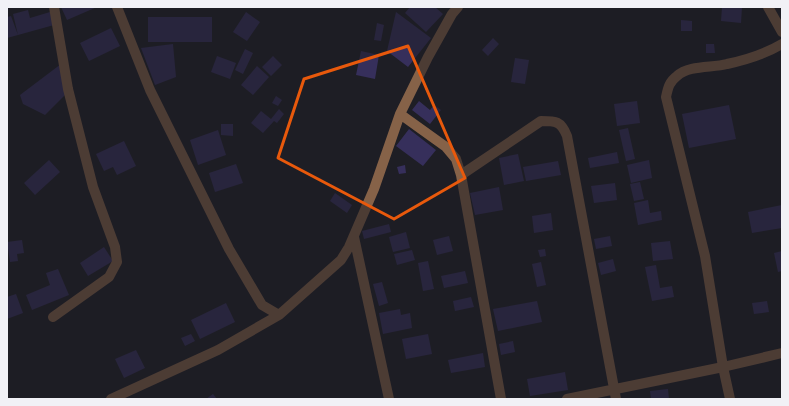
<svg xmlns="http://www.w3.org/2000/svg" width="789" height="406" font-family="Merriweather,serif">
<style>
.building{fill:#362f5b}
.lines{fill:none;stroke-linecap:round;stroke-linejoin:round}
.minor{stroke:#866248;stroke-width:10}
.marked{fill:none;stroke:#e8590c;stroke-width:3;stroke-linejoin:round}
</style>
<rect width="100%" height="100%" fill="#1e1e25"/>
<!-- building -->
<path class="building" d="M61 7H97L67 20Z
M410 7H435L443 14 426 32 405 13Z
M722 7H742L741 23 721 21Z
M28 10 30 18 50 12 54 25 18 35 13 14Z
M246 12 260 22 247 41 233 32Z
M396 12 431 38 408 67 387 51Z
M11 16 18 35 7 38V17Z
M148 17H212V42H148Z
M681 20 692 21V31H681Z
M377 23 384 25 381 41 374 40Z
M111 28 120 46 89 61 80 43Z
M493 38 499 44 488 56 482 50Z
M173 44 176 77 155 85 141 48Z
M706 44H714L715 53H706Z
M245 49 253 53 243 74 235 70Z
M361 51 379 55 375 79 356 75Z
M217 56 236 63 230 79 211 72Z
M273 56 282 65 271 76 262 67Z
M515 58 529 60 525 84 511 82Z
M61 64 67 93 45 115 23 104 20 95Z
M257 66 269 77 253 95 241 85Z
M276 96 282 100 278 106 272 103Z
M419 101 430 110 434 105 441 110 430 124 412 110Z
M637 101 640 123 617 126 614 104Z
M729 105 736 139 689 148 682 114Z
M279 109 284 114 277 123 274 121 263 133 251 123 261 111 271 119Z
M221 124H233V136L221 135Z
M628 128 635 159 626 161 619 130Z
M409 129 436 150 423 166 396 146Z
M218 130 226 155 198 165 190 140Z
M124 141 136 166 117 175 113 167 104 171 96 154Z
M617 152 619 163 590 168 588 158Z
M518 154 524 181 504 185 499 158Z
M49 160 60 172 35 195 24 183Z
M649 160 652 178 631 183 627 165Z
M558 161 561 175 526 181 523 167Z
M236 164 243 183 215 192 209 173Z
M405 165 406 173 399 174 397 167Z
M640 182 644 199 634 201 630 184Z
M615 183 617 200 594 203 591 186Z
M499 187 503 210 475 215 470 193Z
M335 193 352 205 347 213 330 201Z
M648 200 650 213 661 211 662 220 638 225 634 203Z
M782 205V228L752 233 748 212Z
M551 213 553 230 534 233 532 216Z
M389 224 391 232 364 239 362 231Z
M406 232 410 248 393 252 389 237Z
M449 236 453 251 437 255 433 240Z
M610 236 612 246 596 249 594 239Z
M22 240 24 253 17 254 18 261 10 262 7 242Z
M670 241 673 259 653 261 651 243Z
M104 247 113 261 88 276 80 263Z
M545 249 546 256 540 257 538 250Z
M412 250 415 260 397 265 394 254Z
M782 251V271L778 272 774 253Z
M613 259 616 271 601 275 598 263Z
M428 261 434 289 423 291 418 263Z
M541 262 546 285 537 287 532 264Z
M656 265 660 288 672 286 674 297 652 301 645 267Z
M58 269 69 295 32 310 26 295 50 285 46 273Z
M465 271 468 283 444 288 441 276Z
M382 282 388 303 379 306 373 284Z
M16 294 23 313 7 319V297Z
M471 297 474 307 455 311 453 301Z
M537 301 542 322 498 331 493 309Z
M767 301 769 312 754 314 752 303Z
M226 303 235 322 200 339 191 320Z
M400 309 401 315 410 313 412 328 383 334 379 313Z
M191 334 195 341 185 346 181 338Z
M428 334 432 354 406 359 402 339Z
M513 341 515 352 501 355 499 344Z
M136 350 145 368 124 378 115 359Z
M483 353 485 367 451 373 448 360Z
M565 372 568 390 530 396 527 379Z
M668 389 669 399H651L650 391Z
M213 394 217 399H206Z"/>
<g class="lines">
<!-- minor -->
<path class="minor" d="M117 7 150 90 229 249 262 305 279 315
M768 7 782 32
M400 114 446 147 456 159 461 175 501 399
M461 175 541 121C556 121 561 121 567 136L616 399
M354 237 389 399
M53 317 109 277 117 262 115 247 93 187 68 89 54 7
M111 399 218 350 279 315 341 260 349 247 374 189 400 114 428 57 452 14 458 7
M567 399 723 367 782 353
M730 399 723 367 705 256 666 97C668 88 669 82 677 76 689 65 712 68 727 64 746 60 765 54 782 44"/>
</g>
<!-- marked area -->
<path d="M0 0H789V406H0ZM408 46 465 178 394 219 278 158 304 79Z" fill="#1e1e25" fill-opacity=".55" fill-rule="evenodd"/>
<path class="marked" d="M408 46 465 178 394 219 278 158 304 79Z"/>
<!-- border -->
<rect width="789" height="406" fill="none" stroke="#f1f1f6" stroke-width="16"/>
</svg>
